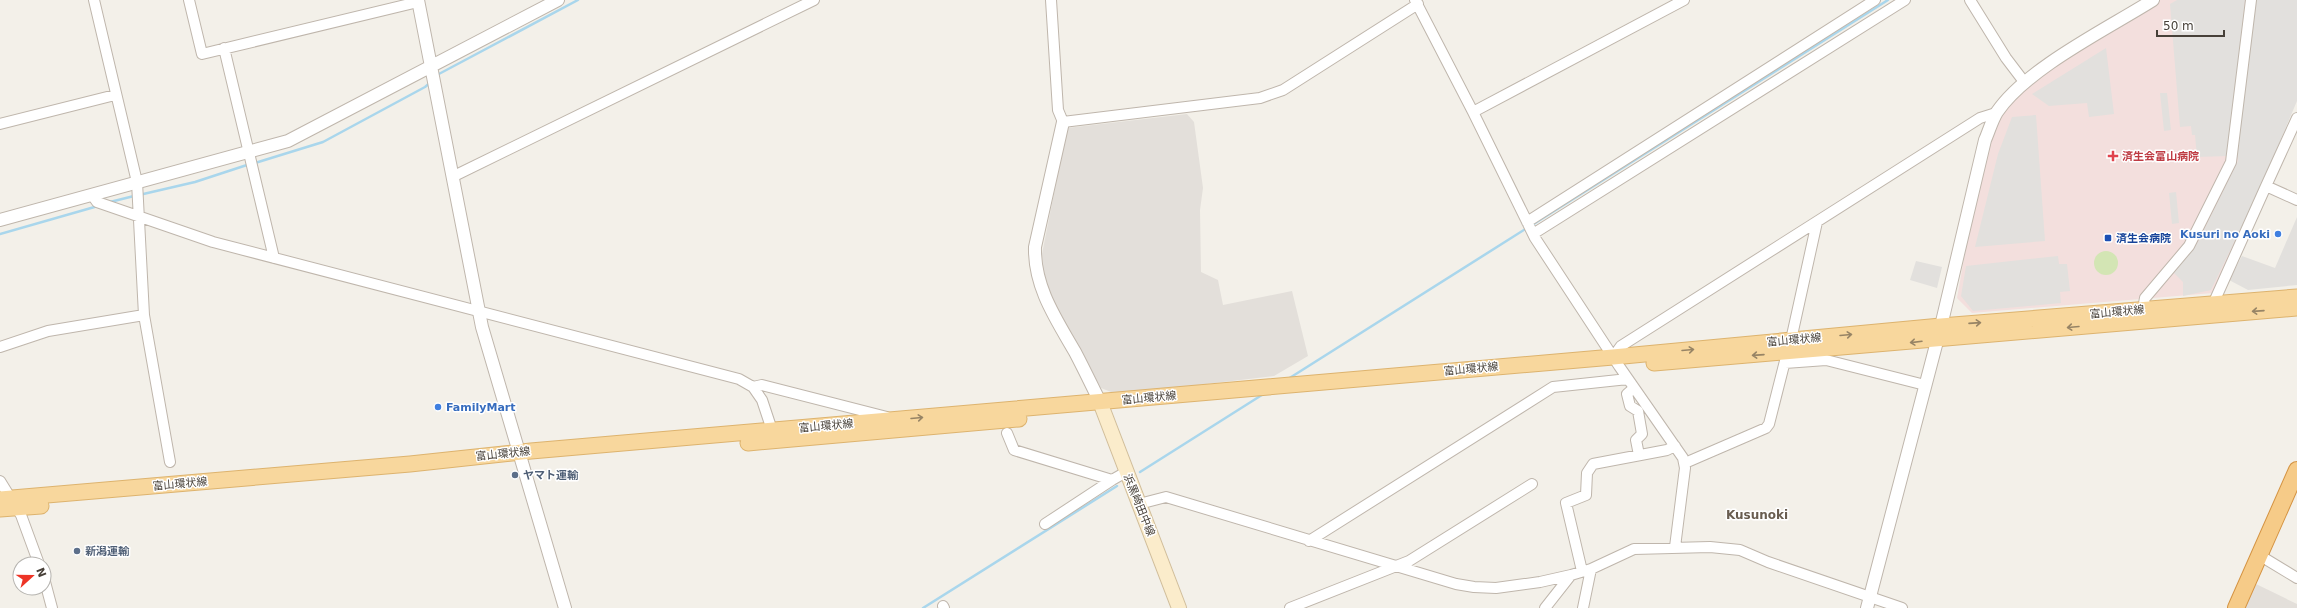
<svg xmlns="http://www.w3.org/2000/svg" width="2297" height="608" font-family="'DejaVu Sans','Noto Sans JP',sans-serif">
<style>
.industrial{fill:#e3dfda}
.medical{fill:#f3dfdd}
.green{fill:#d3e5b4}
.parking{fill:#e2e0dd}
.lines{fill:none;stroke-linecap:round;stroke-linejoin:round}
.stream{stroke:#a9d6ec;stroke-width:2.5}
.minor-casing{stroke:#bfb6ac;stroke-width:12}
.tertiary-casing{stroke:#bfb6ac;stroke-width:14}
.secondary-casing{stroke:#d1be9b;stroke-width:16}
.primary-casing{stroke:#ddb36e;stroke-width:17}
.trunk-casing{stroke:#d49342;stroke-width:18}
.minor{stroke:#fff;stroke-width:10}
.tertiary{stroke:#fff;stroke-width:12}
.secondary{stroke:#fbeccb;stroke-width:14}
.primary{stroke:#f8d79d;stroke-width:15}
.trunk{stroke:#f6cb88;stroke-width:16}
.oneway{stroke:#978465}
.health-dot{fill:#e0444e;stroke:#fff;stroke-width:1.5}
.shop-dot{fill:#3f7fe0;stroke:#fff;stroke-width:1.5}
.transit-dot{fill:#1a4fb4;stroke:#fff;stroke-width:1.5}
.service-dot{fill:#5c6f8a;stroke:#fff;stroke-width:1.5}
.labels{text-anchor:middle;dominant-baseline:central;stroke-width:3;stroke-linejoin:round;paint-order:stroke}
.health-label{font-size:11px;font-weight:bold;fill:#be3a42;stroke:#fff;text-anchor:start}
.shop-label{font-size:11px;font-weight:bold;fill:#366cbe;stroke:#fff;text-anchor:end}
.transit-label{font-size:11px;font-weight:bold;fill:#164399;stroke:#fff;text-anchor:start}
.street-label{font-size:11px;fill:#474038;stroke:#fff}
.service-label{font-size:11px;font-weight:bold;fill:#4e5e75;stroke:#fff;text-anchor:start}
.neighbourhood-label{font-size:12px;font-weight:bold;fill:#695d50;stroke:#fff}
</style>
<rect width="100%" height="100%" fill="#f3f0e9"/>
<!-- industrial -->
<path class="industrial" d="M1187 114 1194 122 1203 188 1200 210 1201 272 1218 280 1223 305 1292 291 1308 356 1274 376 1130 393 1111 392 1101 388 1053 300 1044 278 1042 254 1067 128Z
M2256 584 2297 604V608H2245Z"/>
<!-- medical -->
<path class="medical" d="M2153 0H2249L2250 158 2268 174 2213 293 1972 313 1957 298 1985 140 2019 87Z"/>
<!-- green -->
<path class="green" d="M2094 263a12 12 0 1 1 24 0a12 12 0 1 1-24 0Z"/>
<!-- parking -->
<path class="parking" d="M2177 0H2245L2228 156 2197 157 2195 135H2192L2191 126 2180 127 2170 4Z
M2254 0H2297V101L2259 191 2211 290 2183 296V282L2173 272 2198 242 2238 161 2237 153Z
M2106 48 2114 114 2089 117 2087 103 2049 106 2032 94Z
M2160 93H2167L2171 130 2164 131Z
M2036 115 2045 241 1975 247 1998 154 2012 117Z
M2176 192 2179 223 2172 224 2169 193Z
M2297 217V285L2248 290 2229 280 2242 256 2275 268Z
M2058 256 2059 264H2067L2070 291 2060 292 2061 303 1973 311 1961 296 1966 266Z
M1916 261 1942 267 1937 288 1910 280Z"/>
<g class="lines">
<!-- stream -->
<path class="stream" d="M437 75 578 0
M255 163 323 142 425 87 431 82
M139 195 195 182 250 164
M110 202 134 196
M1532 225 1888 0
M0 234 98 206
M1288 379 1527 228
M1140 472 1265 393
M923 608 1117 486"/>
<!-- minor casing -->
<g class="minor-casing">
<path id="minor" d="M94 0 137 182 144 315 170 462
M189 0 202 54 418 2
M1051 0 1058 110 1063 122 1260 98 1283 90 1418 4
M1415 0 1473 112 1535 238 1619 366 1683 458 1685 468 1675 547
M1970 0 2006 58 2025 83
M224 48 274 258
M1473 112 1684 0
M2297 118 2266 186 2297 200
M0 124 115 95
M452 177 814 0
M92 195 97 202 213 242 739 379 753 387 762 385 887 417
M1527 222 1875 0
M1533 234 1905 0
M2214 302 2266 186
M2142 314 2145 298 2189 246 2231 162 2251 0
M1791 340 1817 222
M0 347 48 331 144 315
M1613 357 1621 346 1980 118 1996 113
M1785 363 1826 360 1925 385
M753 387 762 400 772 430
M1634 388 1627 394 1630 406 1638 411 1642 434 1636 440 1639 455
M1007 433 1014 450 1112 480 1126 472
M1685 463 1766 428 1769 424 1787 353
M0 481 21 515 39 564
M1139 504 1166 497 1456 584 1474 587 1496 588 1540 582 1571 575 1591 569 1634 549 1710 547 1740 550 1768 562 1902 608
M1045 524 1112 480
M1309 541 1553 387 1628 379
M2259 555 2297 578
M1582 571 1566 503 1586 495 1587 473 1593 464 1667 450 1675 446
M44 578 52 608
M943 606 944 608
M1290 608 1409 561 1532 484
M1545 608 1571 575
M1583 608 1591 569"/>
</g>
<!-- tertiary casing -->
<g class="tertiary-casing">
<path id="tertiary" d="M418 0 482 327 565 608
M1063 122 1035 247C1034 287 1056 319 1075 352 1084 369 1092 386 1100 402
M0 220 288 141 558 0
M1867 608 1941 326 1985 140C1989 131 1992 120 1997 112 2027 68 2107 29 2153 0"/>
</g>
<!-- secondary casing -->
<g class="secondary-casing">
<path id="secondary" d="M1100 402 1179 608"/>
</g>
<!-- primary casing -->
<g class="primary-casing">
<path id="primary" d="M1654 363 2297 308
M748 443 1019 419
M0 499 410 464 531 451 1613 357 1941 326 2297 297
M0 509 41 506"/>
</g>
<!-- trunk casing -->
<g class="trunk-casing">
<path id="trunk" d="M2236 608 2297 470"/>
</g>
<!-- minor -->
<use href="#minor" class="minor"/>
<!-- tertiary -->
<use href="#tertiary" class="tertiary"/>
<!-- secondary -->
<use href="#secondary" class="secondary"/>
<!-- primary -->
<use href="#primary" class="primary"/>
<!-- trunk -->
<use href="#trunk" class="trunk"/>
</g>
<!-- one-way arrows -->
<defs><path id="oneway-shaft" d="M-6 0H5M1.5-3L5.5 0L1.5 3" fill="none" stroke-width="1.6" stroke-linecap="round" stroke-linejoin="round"/></defs>
<g class="oneway">
<use href="#oneway-shaft" transform="translate(2258 311) rotate(176)"/>
<use href="#oneway-shaft" transform="translate(1975 323) rotate(-4)"/>
<use href="#oneway-shaft" transform="translate(2073 327) rotate(175)"/>
<use href="#oneway-shaft" transform="translate(1846 335) rotate(-5)"/>
<use href="#oneway-shaft" transform="translate(1916 342) rotate(173)"/>
<use href="#oneway-shaft" transform="translate(1688 350) rotate(-5)"/>
<use href="#oneway-shaft" transform="translate(1758 355) rotate(176)"/>
<use href="#oneway-shaft" transform="translate(917 418) rotate(-5)"/>
</g>
<!-- markers -->
<path class="health-dot" d="M2111 150h4v4h4v4h-4v4h-4v-4h-4v-4h4z"/>
<g class="shop-dot">
<circle cx="2278" cy="234" r="4"/>
<circle cx="438" cy="407" r="4"/>
</g>
<rect class="transit-dot" x="2104" y="234" width="8" height="8" rx="2"/>
<g class="service-dot">
<circle cx="515" cy="475" r="4"/>
<circle cx="77" cy="551" r="4"/>
</g>
<g class="labels">
<!-- health labels -->
<g class="health-label">
<text x="2122" y="156">済生会富山病院</text>
</g>
<!-- shop labels -->
<g class="shop-label">
<text x="2270" y="234">Kusuri no Aoki</text>
<text x="446" y="407" text-anchor="start">FamilyMart</text>
</g>
<!-- transit labels -->
<g class="transit-label">
<text x="2116" y="238">済生会病院</text>
</g>
<!-- street labels -->
<g class="street-label">
<text transform="translate(2117 312) rotate(-5)">富山環状線</text>
<text transform="translate(1794 340) rotate(-5)">富山環状線</text>
<text transform="translate(1471 369) rotate(-5)">富山環状線</text>
<text transform="translate(1149 398) rotate(-5)">富山環状線</text>
<text transform="translate(826 426) rotate(-5)">富山環状線</text>
<text transform="translate(503 454) rotate(-6)">富山環状線</text>
<text transform="translate(180 484) rotate(-5)">富山環状線</text>
<text transform="translate(1139 505) rotate(68)">浜黒崎田中線</text>
</g>
<!-- service labels -->
<g class="service-label">
<text x="523" y="475">ヤマト運輸</text>
<text x="85" y="551">新潟運輸</text>
</g>
<!-- neighbourhood labels -->
<g class="neighbourhood-label">
<text x="1757" y="515">Kusunoki</text>
</g>
</g>
<!-- north arrow -->
<g transform="translate(32 576) rotate(69)"><circle r="19" fill="#ffffff" stroke="#b5b3af"/>
<path d="M0-3L7 15L0 10L-7 15Z" fill="#ed3426"/>
<text y="-6" font-size="11" font-weight="bold" text-anchor="middle" fill="#474038">N</text>
</g>
<!-- scale -->
<path d="M2157 30v6h67v-6" fill="none" stroke="#474038" stroke-width="2"/>
<text x="2163" y="30" font-size="12" fill="#474038" stroke="#ffffff" stroke-width="3" paint-order="stroke">50 m</text>
</svg>
